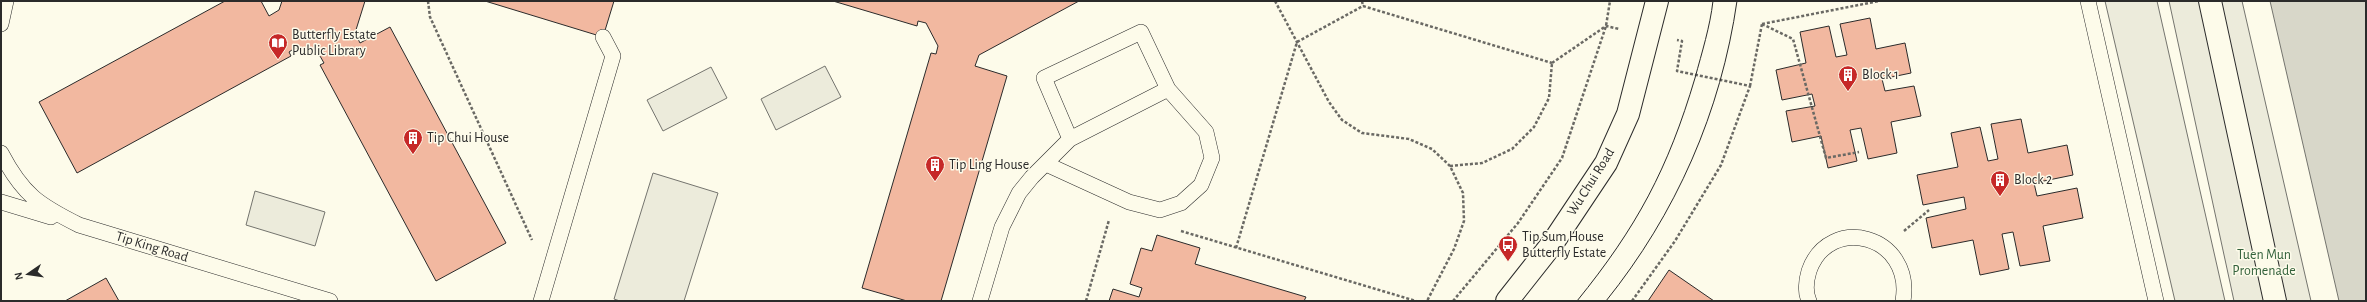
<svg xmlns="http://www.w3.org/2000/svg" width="2367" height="302" font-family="'Alegreya Sans',sans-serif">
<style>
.green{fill:#ecebdb;stroke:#74746e}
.water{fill:#d8d7c9;stroke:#74746e}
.building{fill:#f2b8a0;stroke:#2b2b2b}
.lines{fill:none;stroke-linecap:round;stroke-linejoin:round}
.lane-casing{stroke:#2b2b2b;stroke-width:16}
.street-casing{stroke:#2b2b2b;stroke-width:24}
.secondary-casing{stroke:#2b2b2b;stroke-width:24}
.path{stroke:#6a6964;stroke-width:2.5;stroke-dasharray:3 2;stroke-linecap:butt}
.lane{stroke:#fdfbea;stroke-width:15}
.street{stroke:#fdfbea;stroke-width:22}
.secondary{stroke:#fdfbea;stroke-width:22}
.tram{stroke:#2b2b2b;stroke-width:1}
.labels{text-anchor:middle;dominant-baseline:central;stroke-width:3;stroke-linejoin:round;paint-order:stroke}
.poi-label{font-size:14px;fill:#2b2b2b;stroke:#fdfbea;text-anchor:start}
.street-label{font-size:14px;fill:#2b2b2b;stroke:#fdfbea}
.park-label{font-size:14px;fill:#34623c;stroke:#fdfbea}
</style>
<rect width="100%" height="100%" fill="#fdfbea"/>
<!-- green -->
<path class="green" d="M2105 1H2157L2225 301H2175Z
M2169 1H2242L2311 301H2234Z
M825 66 841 97 776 130 761 99Z
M711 67 727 98 663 131 647 100Z
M653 173 718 193 684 301H620L614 299Z
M255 191 325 212 315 246 246 225Z"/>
<!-- water -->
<path class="water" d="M2270 1H2366V301H2339Z"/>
<!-- building -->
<path class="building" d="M225 1H261L269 16 279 10 282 1H365L355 33 360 43 390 27 506 243 436 281 320 65 324 63 320 56 295 48 289 52 291 56 77 173 39 102Z
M485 1H614L603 37Z
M833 1H1079L979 55 975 66 1007 76 941 301H907L862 288 931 53 936 54 938 46 926 23 918 21 917 26Z
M1870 18 1876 49 1905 43 1911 73 1882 79 1885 91 1914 86 1921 116 1891 122 1897 153 1868 159 1861 128 1850 130 1857 161 1828 168 1821 136 1792 142 1786 111 1815 106 1812 94 1782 100 1776 70 1806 63 1800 32 1829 26 1836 57 1847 55 1840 24Z
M2021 119 2028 153 2067 145 2073 175 2034 183 2037 196 2077 188 2083 218 2043 226 2050 261 2020 266 2013 232 2002 234 2009 269 1980 275 1973 240 1932 248 1926 218 1966 209 1964 197 1923 205 1917 175 1958 167 1951 133 1980 127 1988 161 1998 159 1991 124Z
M1157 235 1200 248 1195 264 1306 297 1304 301H1109L1113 289 1139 297 1142 288 1130 284 1141 248 1152 251Z
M1669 270 1714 301H1648Z
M106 278 119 301H65Z"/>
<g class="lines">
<!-- lane casing -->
<g class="lane-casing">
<path id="lane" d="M2088 1 2156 301
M1 24 6 1
M1070 139 1044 78 1141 32 1168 89
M1 153C23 195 39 205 79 225L330 301
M1 202 51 217
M541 301 613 56 603 37
M980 301 1002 227 1019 193 1032 177 1070 139 1168 89 1206 132 1212 158 1201 185 1181 203 1160 210 1129 202 1046 164
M1809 301C1805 292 1806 281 1809 271 1829 213 1914 235 1903 301"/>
</g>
<!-- street casing -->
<g class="street-casing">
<path id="street" d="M2210 1 2275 301"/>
</g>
<!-- secondary casing -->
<g class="secondary-casing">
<path id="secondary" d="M1507 301 1552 244 1606 163 1628 114 1657 1"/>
</g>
<!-- path -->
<path class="path" d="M428 1 430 17 532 240
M1275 1 1329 102 1342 120 1362 133 1409 139 1432 149 1450 166 1463 193 1464 221 1454 249 1427 301
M1362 1 1363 6
M1762 24 1793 39 1826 158 1859 152
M1762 24 1879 1
M1552 63 1606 26 1619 29
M1750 86 1762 24
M1450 166 1482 163 1512 149 1534 127 1549 98 1552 63
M1181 231 1416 301
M1904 231 1929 210
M1236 248 1297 42 1363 6 1552 63
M1086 301 1109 220
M1453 301 1518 223 1562 158 1606 26 1610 1
M1632 301 1675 241 1721 165 1750 86 1677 71 1682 41 1677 40"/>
<!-- lane -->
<use href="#lane" class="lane"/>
<!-- street -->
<use href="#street" class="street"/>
<!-- secondary -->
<use href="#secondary" class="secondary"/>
<!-- tram -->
<path class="tram" d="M1577 301C1637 227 1668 169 1695 78 1702 52 1710 27 1713 1
M1606 301C1676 214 1721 112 1737 1"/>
</g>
<!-- icons -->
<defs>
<g id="library-pin" transform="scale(1)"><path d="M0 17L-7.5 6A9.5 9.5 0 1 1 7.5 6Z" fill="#c62828" stroke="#fdfbea"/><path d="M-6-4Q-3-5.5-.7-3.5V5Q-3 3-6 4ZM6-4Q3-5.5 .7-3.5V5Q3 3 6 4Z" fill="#fff"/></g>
<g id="building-pin" transform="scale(1)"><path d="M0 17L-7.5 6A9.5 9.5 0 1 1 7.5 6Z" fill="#c62828" stroke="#fdfbea"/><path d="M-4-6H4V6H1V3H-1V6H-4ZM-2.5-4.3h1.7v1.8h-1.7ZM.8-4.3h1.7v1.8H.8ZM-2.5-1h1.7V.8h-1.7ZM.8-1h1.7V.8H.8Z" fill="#fff"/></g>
<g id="bus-pin" transform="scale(1)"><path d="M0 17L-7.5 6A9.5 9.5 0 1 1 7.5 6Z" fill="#c62828" stroke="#fdfbea"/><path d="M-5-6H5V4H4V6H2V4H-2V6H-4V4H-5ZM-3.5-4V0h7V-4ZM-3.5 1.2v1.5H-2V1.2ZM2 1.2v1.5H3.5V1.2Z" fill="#fff"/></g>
</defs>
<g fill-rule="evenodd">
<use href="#library-pin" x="278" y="43"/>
<use href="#building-pin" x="1848" y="75"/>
<use href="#building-pin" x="413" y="138"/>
<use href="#building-pin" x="935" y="165"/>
<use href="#building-pin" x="2000" y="180"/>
<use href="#bus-pin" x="1508" y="245"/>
</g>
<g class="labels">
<!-- poi labels -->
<g class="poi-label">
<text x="292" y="35">Butterfly Estate<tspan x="292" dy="16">Public Library</tspan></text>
<text x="1862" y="75">Block 1</text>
<text x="427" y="138">Tip Chui House</text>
<text x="949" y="165">Tip Ling House</text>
<text x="2014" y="180">Block 2</text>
<text x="1522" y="237">Tip Sum House<tspan x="1522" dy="16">Butterfly Estate</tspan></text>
</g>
<!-- street labels -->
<g class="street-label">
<text transform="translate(1591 182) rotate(-58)">Wu Chui Road</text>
<text transform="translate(152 247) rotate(17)">Tip King Road</text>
</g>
<!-- park labels -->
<g class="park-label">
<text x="2264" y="255">Tuen Mun<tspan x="2264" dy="16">Promenade</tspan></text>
</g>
</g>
<!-- border -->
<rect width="2367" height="302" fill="none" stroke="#2b2b2b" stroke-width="4"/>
<!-- north arrow -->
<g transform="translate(28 274) rotate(257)" stroke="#fdfbea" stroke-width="3" paint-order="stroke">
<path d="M0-3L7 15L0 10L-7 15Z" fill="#2b2b2b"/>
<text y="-6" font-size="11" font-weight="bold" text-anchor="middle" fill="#2b2b2b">N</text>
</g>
</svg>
